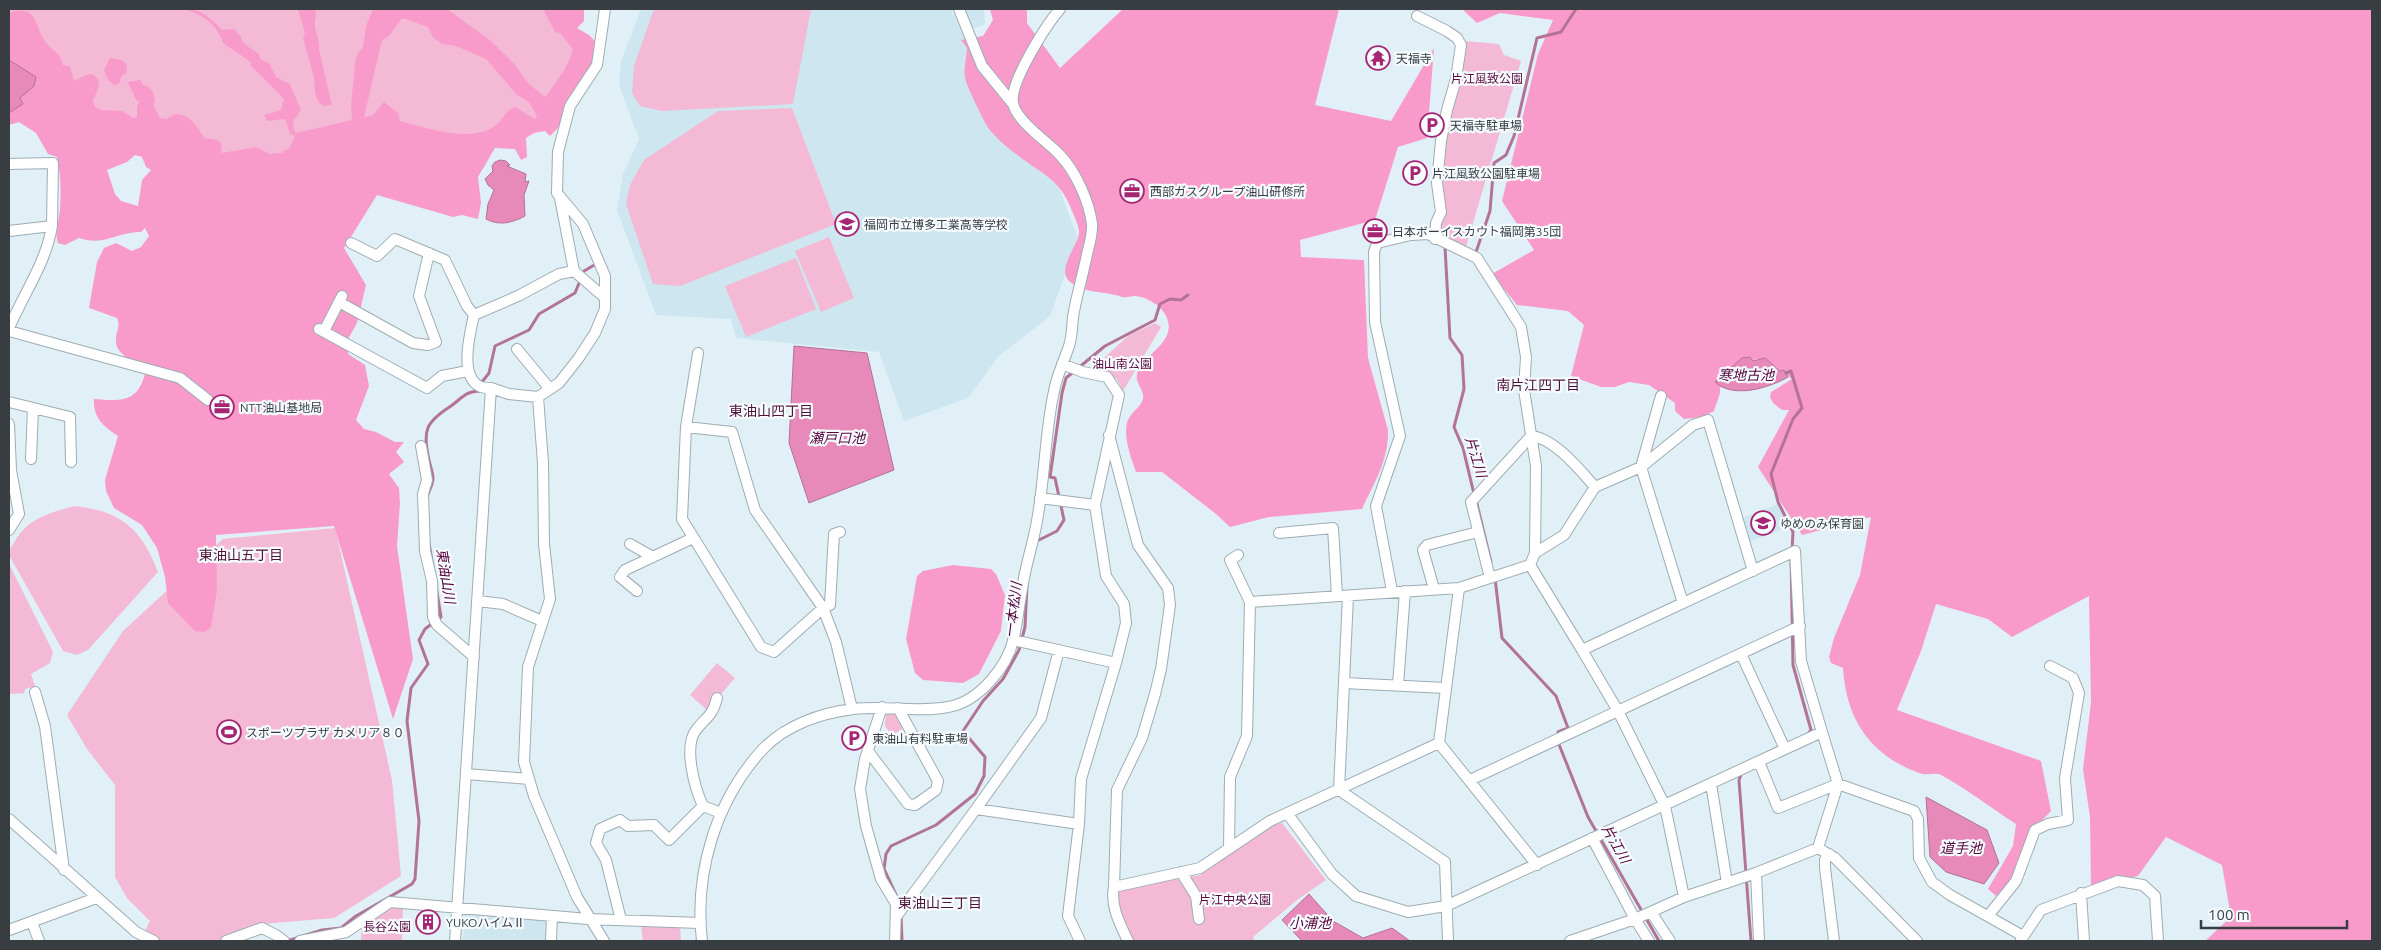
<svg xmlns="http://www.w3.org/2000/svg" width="2381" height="950" font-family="Ubuntu,'Noto Sans JP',sans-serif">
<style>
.built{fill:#cee6ef}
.green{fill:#f4b9d5}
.forest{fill:#f99bca;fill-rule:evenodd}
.water{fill:#e78ab9;stroke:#b27395}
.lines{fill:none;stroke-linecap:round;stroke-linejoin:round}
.stream{stroke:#b27395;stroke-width:3}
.minor-casing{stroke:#9eacb3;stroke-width:12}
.minor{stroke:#fff;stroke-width:10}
.labels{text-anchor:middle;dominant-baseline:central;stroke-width:4.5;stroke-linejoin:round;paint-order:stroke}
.poi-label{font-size:12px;fill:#373d40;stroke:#f5fbfe;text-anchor:start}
.park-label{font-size:12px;fill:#5d093e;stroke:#f5fbfe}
.water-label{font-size:14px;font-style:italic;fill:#58033a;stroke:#f5fbfe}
.neighbourhood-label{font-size:14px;fill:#501337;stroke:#f5fbfe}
</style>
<rect width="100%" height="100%" fill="#e1f0f7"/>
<!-- built -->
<path class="built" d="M641 9H951L1000 114 1051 166 1078 239 1050 316 998 357 968 398 904 421 879 352 736 338 731 319 656 315 617 210 623 174 639 139 619 85 621 61Z
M963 9H984L985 25 971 29Z
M1778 504 1788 527 1746 543 1740 519Z
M465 911 551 918 549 941H463Z"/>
<!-- green -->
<path class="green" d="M9 9H561L581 52 544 120 250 189 58 100 9 42Z
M654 9H811L793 104 662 111 640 106 632 93 634 66Z
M1464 41 1499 44 1504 55 1521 61 1465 250 1438 237 1444 142Z
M792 108 836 224 680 286 653 284 626 204 630 185 644 160 718 111Z
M829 237 854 298 821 312 795 251Z
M796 258 816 309 746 337 725 286Z
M1155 323 1161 327 1123 391 1117 379 1095 366 1128 336Z
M74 506C121 511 141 528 158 572L88 650 77 655 63 651 9 555C9 549 12 546 15 541 28 518 50 513 74 506Z
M335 528 392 780 401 876 334 918 262 924 220 941H159L144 933 150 921 127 898 115 877V785L87 749 67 715 123 631 223 539Z
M9 564 53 652 50 663 31 674 35 686 25 689 24 693 9 694Z
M717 663 735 678 707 710 690 695Z
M892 710 903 728 892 736 885 726 886 711Z
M1282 823 1326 880 1297 900 1253 937 1255 941H1132L1122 918 1116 894 1120 888 1200 875 1270 826Z
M388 907 403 909 402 941H361L362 923Z
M641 926 680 927 681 941H643Z"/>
<!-- forest -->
<path class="forest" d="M183 9C203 9 209 17 222 30L234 29 241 37 243 43 259 54 260 59 269 63 276 77 290 84 301 110 294 120 293 127 296 133 352 120 351 106 355 63 357 55 363 47 366 26 373 9H447L491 41 515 65 528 83 545 97C556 82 568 68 573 49L560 33 555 32 543 9H584V21L577 28 589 35 595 41 594 60 563 114 558 128 550 136 545 131 534 133 526 138 527 157 521 160 515 149 495 148 478 177 481 203 478 219 462 215 453 217 377 195 344 248 366 285 357 323 348 339V354L365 365 369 386 356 420 364 429 376 432 395 442H404L396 452 404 462 389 474 399 488 400 503 397 546 413 659 393 719 334 526 216 535 217 590 211 627 205 632 195 631 168 603 165 577 157 548 142 525 114 508 106 491 105 480 118 436C103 426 93 418 94 399 121 401 137 403 145 374 137 364 116 354 116 342 115 332 121 328 117 318L89 308 97 262 104 248 116 243 132 251 141 247 149 236 145 228 141 232C118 231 104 247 79 238L65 245 58 243C54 232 59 221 60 209 61 193 61 173 57 157L48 154 36 133 19 122 9 125V13C39 2 34 29 47 44 54 52 61 53 63 65L70 67 74 81 86 75 92 74C105 82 96 91 93 101L95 107 101 110 122 111 133 118 137 117V106L140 102 136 100 128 82 140 80 143 85C152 87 154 92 155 101L153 104 160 118 167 119C184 105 197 126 204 138L217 140 221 143 222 153 256 147 270 154 281 153 289 148 295 136 290 134 285 119 267 121 264 115 281 110 284 99 250 65 251 62 223 43C219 26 200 12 183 9ZM402 18 428 27 433 37 442 44 456 46 486 59 517 95 529 102 537 116 535 119 515 107C504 111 504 119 496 125 473 144 426 128 400 121L398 113 384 102 373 115 364 117 382 40 389 36ZM135 155 142 157 146 167 151 170 142 180 138 206 121 201 115 194 107 170 127 162Z
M298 9H315C316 14 316 16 315 21 314 30 320 40 319 50L332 105 324 106 319 103 315 93 314 78 303 37 305 33Z
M990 9H1027V23L1060 68 1123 9H1339L1315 105 1391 121 1434 48 1427 138 1398 147 1375 220 1300 240 1301 257 1364 260 1368 358 1388 430C1389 460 1374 483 1362 509L1269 517 1230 527 1216 514 1162 472H1136C1131 458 1122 434 1128 420 1131 412 1141 407 1143 399 1145 390 1135 384 1137 374 1141 354 1181 342 1165 314 1160 305 1145 296 1134 296 1130 296 1126 298 1122 297 1107 291 1083 294 1069 281 1056 268 1080 244 1079 231 1078 223 1073 214 1070 206 1058 178 1042 174 1020 157 1010 150 997 139 989 129 984 122 967 87 965 78 963 69 967 57 967 48L961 40 983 36 993 20Z
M1462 9H2372V941H2205L2231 917 2222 865 2166 837 2138 876 2091 885 2090 817 2083 769 2091 702 2089 596 2012 637 1988 619 1936 604 1921 651 1897 710 2041 761 2051 811 2032 831 2014 874 2008 885 1996 896 1988 889 2013 846 2016 824C1991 808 1967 789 1941 775 1935 772 1926 776 1919 773 1870 755 1846 719 1843 668L1831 663 1829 657 1834 638 1860 575 1871 517 1802 535 1758 467 1789 410H1782L1773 403 1770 397 1771 392 1792 379 1765 359 1748 360 1720 388V393L1714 411 1702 417 1684 419 1675 411V403L1649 385 1629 382 1615 387H1601L1571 376 1584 325 1568 311 1517 305 1492 274 1534 250 1502 201 1538 54 1553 20 1500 13 1477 23Z
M110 58 122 60 127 65 126 73 121 77 120 83 114 85 108 80 104 70Z
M953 565 991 569 996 574 1005 595 1001 631 979 674 963 683 923 680 915 673 906 639 917 576 923 571Z"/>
<!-- water -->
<path class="water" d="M9 60 36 77 34 86 20 98 23 104 9 113Z
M500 160 506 161 510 165 507 166 526 174 525 182 529 181 524 195 525 216C512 223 499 226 486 219L488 204 494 190 488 185 485 179 493 171 492 166 495 162Z
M794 346 867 353 894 470 809 503 789 443Z
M1750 357 1753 361 1765 358 1780 371 1784 370 1788 377C1769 388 1733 399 1715 382L1742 358Z
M1926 797 1987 830 1999 863 1984 884 1946 872 1930 857Z
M1309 894 1333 921 1363 938 1392 928 1410 941H1302L1282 920Z"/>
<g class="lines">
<!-- stream -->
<path class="stream" d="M1445 247 1450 338 1462 355 1464 389 1454 427 1463 448 1474 494
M1475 255 1490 211 1494 163 1506 155 1514 136 1537 38 1561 32 1576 9
M1786 373 1791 371 1802 408 1793 419 1771 474 1778 502 1793 532 1792 551
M482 382 489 373 495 346 529 330 539 314 575 293 584 271 596 264
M427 497C429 491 433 484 433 478 433 473 430 465 429 460 422 430 426 422 451 406 462 398 466 391 480 391
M1476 500 1491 562
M1037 541 1057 531 1064 520 1055 478 1050 477 1062 393 1066 378 1105 346 1155 320 1160 304 1170 299 1181 300 1188 295
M1791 557 1793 665 1811 730 1808 734
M1495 578 1502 638 1556 696 1568 728 1558 732V736
M1558 742 1588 817 1659 941
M1742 772 1739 780 1751 941
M897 897 884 869 886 854 891 846 936 825 975 794 984 776 985 757 963 731 983 701 1003 679 1019 650 1025 627 1027 586
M901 915 902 941
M287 941 322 930 341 928 356 916 412 884 415 879 419 821 407 721 411 688 428 664 419 640 425 629 441 617 429 543"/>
<!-- minor casing -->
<g class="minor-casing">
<path id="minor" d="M959 9 982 66 1013 104
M1417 16 1447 31 1457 38 1461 45 1456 79 1447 110 1441 141 1437 183 1441 212 1436 223 1435 239
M9 164 53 163 52 226 9 231
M560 198 574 271
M351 243 377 256 395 239 445 260 467 306 474 315
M339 302 413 343 428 345 436 342 419 296 429 253
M9 328C24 293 46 263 52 226
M319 329 427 388 442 376 468 371
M9 331 180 378 208 400
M324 331 342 296
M517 349 550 389
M698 353 686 427 682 519 761 647 774 652 823 608 830 605 834 534 840 532
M1062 364 1083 372 1107 377 1119 395 1095 505 1106 576 1124 604 1126 623 1116 663
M491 388C488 388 482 388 479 386 459 375 470 333 474 315L518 296 559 274 574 271 604 297
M1661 396 1641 467 1683 603
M538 397 543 463 544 544 550 599 528 667 524 762 534 796 577 897 604 941
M9 402 70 417 71 462
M9 424 11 470 19 514 9 530
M686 427 732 432 755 510 823 608 836 642 852 709
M1109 435 1138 545 1168 588 1170 605 1161 669 1155 694 1142 738 1117 790 1114 887 1200 868 1270 821 1439 743
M421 446 427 480 423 494 425 551 432 581 433 617 437 625 474 657
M31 459 33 408
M1040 498 1095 505
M1279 533 1333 528 1337 596
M630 544 653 557
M1535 553 1564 535 1595 487
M1238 555 1230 560 1250 602 1459 588 1530 565
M1490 578 1471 502 1531 436C1554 438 1580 470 1595 487L1641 467 1693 425 1708 420 1753 571
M1459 588 1439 743 1537 865
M1434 589 1423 550 1427 545 1478 532
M637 591 620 577 625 570 693 538
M1392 591 1376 506 1400 436 1375 322 1374 252 1377 243 1411 235 1428 234 1469 254 1477 258 1521 327 1526 357 1524 390 1536 466 1535 553 1530 565 1582 650
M1348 596 1339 790 1445 862 1448 941
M478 601 503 604 542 621
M1013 640 1116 663 1081 779 1079 824 1068 916 1080 941
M1741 654 1785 749
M1344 683 1446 688
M1398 685 1405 591
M35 692 45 726 64 870
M717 698C712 717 707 716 696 730 683 747 695 789 703 806L721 813
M882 707 865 759 860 789 866 826 881 879 896 904 895 941
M868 751 908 804 915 805 936 790 938 781 898 708
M1759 762 1778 808 1838 784 1914 811 1918 819 1919 858 1932 882 1950 895 2023 936
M466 774 529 779
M1470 780 1800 626
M1711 784 1727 883
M976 809 1041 718 1059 650
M1287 813 1332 874 1356 896 1408 912 1446 906 1822 732 1838 784 1818 848
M9 819 136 932 154 941
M1592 838 1635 919 1649 941
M1229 849 1230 777 1247 736 1250 602
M1829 854 1825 860V868L1834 941
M1181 872 1196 896 1199 919
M1756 873 1759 941
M1114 887C1110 906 1120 924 1128 941
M2081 893 2084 941
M1684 897 1665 806 1618 711 1582 650 1795 551 1801 661 1822 732
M1651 912 1670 941
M1988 916 2016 881 2035 830 2048 824 2068 820 2065 778 2079 693 2073 678 2050 666
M896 917 976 809 1079 824
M621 920 606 860 596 843 600 829 620 820 628 826 654 825 669 840 703 806
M32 922 39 941
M9 930 96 898
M2021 940 2041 910 2118 881 2143 885 2155 896 2158 941
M226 941 262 928 276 935 284 941
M300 941 346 932 390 902 588 919 700 923
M455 941 491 388 509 394 538 397 559 383 578 359 595 333 605 309V276L583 224 557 193 558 152 570 106 597 65 605 9
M551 941 552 916
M702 941C694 873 716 800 763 749 786 725 821 713 853 709 885 705 917 713 948 707 979 702 1008 666 1014 637 1018 618 1020 598 1024 578 1028 557 1035 536 1038 515 1045 474 1045 432 1054 391 1057 375 1064 361 1069 346 1072 337 1072 327 1073 317 1076 298 1082 278 1086 259 1088 248 1093 235 1092 224 1089 201 1076 172 1060 155 1047 141 1016 121 1013 103 1009 83 1047 24 1060 9
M1570 941 1635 919 1684 897 1756 873 1818 848 1835 858 1917 941"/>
</g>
<!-- minor -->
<use href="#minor" class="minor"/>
</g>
<!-- icons -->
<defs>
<g id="temple-ring" transform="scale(1.25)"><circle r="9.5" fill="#f5fbfe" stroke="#a62573" stroke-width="1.5"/><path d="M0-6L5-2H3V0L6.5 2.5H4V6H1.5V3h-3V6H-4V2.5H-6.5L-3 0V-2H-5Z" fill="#a62573"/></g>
<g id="parking-ring" transform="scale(1.25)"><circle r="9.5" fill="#f5fbfe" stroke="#a62573" stroke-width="1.5"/><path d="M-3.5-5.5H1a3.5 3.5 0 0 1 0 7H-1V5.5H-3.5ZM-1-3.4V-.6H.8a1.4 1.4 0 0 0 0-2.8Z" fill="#a62573"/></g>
<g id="office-ring" transform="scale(1.25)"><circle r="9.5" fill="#f5fbfe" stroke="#a62573" stroke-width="1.5"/><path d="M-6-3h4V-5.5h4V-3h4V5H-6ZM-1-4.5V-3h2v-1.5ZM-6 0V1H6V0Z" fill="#a62573"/></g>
<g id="school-ring" transform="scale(1.25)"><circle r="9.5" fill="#f5fbfe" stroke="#a62573" stroke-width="1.5"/><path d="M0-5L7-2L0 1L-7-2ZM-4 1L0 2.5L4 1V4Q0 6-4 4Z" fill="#a62573"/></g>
<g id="stadium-ring" transform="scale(1.25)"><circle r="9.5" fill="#f5fbfe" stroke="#a62573" stroke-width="1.5"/><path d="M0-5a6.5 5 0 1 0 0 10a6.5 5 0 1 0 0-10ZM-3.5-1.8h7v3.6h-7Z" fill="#a62573"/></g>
<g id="building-ring" transform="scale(1.25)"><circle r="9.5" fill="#f5fbfe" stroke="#a62573" stroke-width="1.5"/><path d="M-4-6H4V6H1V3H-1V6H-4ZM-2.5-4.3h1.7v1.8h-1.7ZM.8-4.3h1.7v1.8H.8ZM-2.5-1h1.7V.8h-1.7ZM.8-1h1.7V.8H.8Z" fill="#a62573"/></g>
</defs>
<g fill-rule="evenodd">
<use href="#temple-ring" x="1378" y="58"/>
<use href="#parking-ring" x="1432" y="125"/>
<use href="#parking-ring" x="1415" y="173"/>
<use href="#office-ring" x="1132" y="191"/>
<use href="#school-ring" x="847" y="224"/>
<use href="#office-ring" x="1375" y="231"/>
<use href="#office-ring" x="222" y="407"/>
<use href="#school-ring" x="1763" y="523"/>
<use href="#stadium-ring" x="229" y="732"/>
<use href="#parking-ring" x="854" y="738"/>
<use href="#building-ring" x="428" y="922"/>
</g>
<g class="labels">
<!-- poi labels -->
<g class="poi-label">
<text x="1396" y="58">天福寺</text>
<text x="1450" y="125">天福寺駐車場</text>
<text x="1432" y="173">片江風致公園駐車場</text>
<text x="1150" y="191">西部ガスグループ油山研修所</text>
<text x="864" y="224">福岡市立博多工業高等学校</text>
<text x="1392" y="231">日本ボーイスカウト福岡第35団</text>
<text x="240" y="407">NTT油山基地局</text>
<text x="1780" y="523">ゆめのみ保育園</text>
<text x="246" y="732">スポーツプラザ カメリア８０</text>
<text x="872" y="738">東油山有料駐車場</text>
<text x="446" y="922">YUKOハイムⅡ</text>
</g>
<!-- park labels -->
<g class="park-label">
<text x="1487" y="78">片江風致公園</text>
<text x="1122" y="363">油山南公園</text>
<text x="1235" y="899">片江中央公園</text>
<text x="387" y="926">長谷公園</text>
</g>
<!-- water labels -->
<g class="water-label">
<text x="1746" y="375">寒地古池</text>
<text x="837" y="438">瀬戸口池</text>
<text transform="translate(1476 457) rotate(73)">片江川</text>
<text transform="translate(446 576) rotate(81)">東油山川</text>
<text transform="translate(1013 610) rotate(-83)">一本松川</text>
<text transform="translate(1616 844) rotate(60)">片江川</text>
<text x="1961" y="848">道手池</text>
<text x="1310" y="923">小浦池</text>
</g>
<!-- neighbourhood labels -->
<g class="neighbourhood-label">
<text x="1538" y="385">南片江四丁目</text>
<text x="771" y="411">東油山四丁目</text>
<text x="241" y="555">東油山五丁目</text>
<text x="940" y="903">東油山三丁目</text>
</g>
</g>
<!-- border -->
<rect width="2381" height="950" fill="none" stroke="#373d40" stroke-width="20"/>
<!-- scale -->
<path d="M2201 920v8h146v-8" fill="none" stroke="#373d40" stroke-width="2.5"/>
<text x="2208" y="920" font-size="15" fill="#373d40" stroke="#f5fbfe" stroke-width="4" paint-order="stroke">100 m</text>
</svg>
